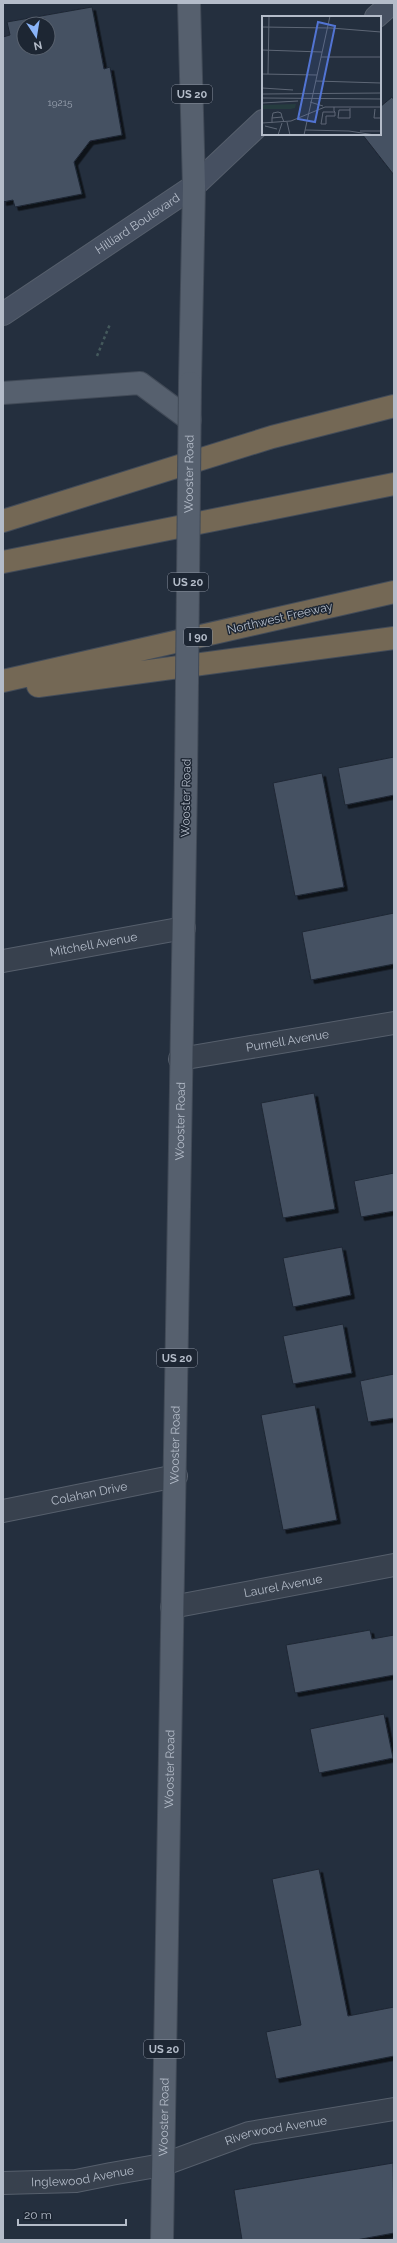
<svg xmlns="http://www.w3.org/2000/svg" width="397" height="2243" font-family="Raleway,sans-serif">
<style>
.building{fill:#455162;stroke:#1f2835;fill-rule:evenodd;filter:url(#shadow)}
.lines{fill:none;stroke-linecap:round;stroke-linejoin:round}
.street-casing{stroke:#565f6c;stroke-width:24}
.secondary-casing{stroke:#565f6c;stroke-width:24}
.primary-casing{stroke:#414a57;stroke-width:24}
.highway-casing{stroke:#434c59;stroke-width:24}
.path{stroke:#44595c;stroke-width:2.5;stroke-dasharray:3 3;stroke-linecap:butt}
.street{stroke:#38414e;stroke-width:22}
.secondary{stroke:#465061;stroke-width:22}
.primary{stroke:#56606e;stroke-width:22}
.highway{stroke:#746855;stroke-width:22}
.primary-bridge-casing{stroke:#414a57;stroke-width:24;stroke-linecap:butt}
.primary-bridge{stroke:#56606e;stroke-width:22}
.labels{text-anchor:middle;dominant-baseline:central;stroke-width:3;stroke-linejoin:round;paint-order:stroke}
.number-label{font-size:10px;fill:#98a1af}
.shield{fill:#1d2633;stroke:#878f9c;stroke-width:1}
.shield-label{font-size:11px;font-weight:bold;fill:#b4bcc9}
.street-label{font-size:12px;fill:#b4bcc9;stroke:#1d2633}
.inset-road{fill:none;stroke:#5e6776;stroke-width:1}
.view{fill:#5274d3;fill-opacity:0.15;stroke:#5274d3;stroke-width:2}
.inset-edge{fill:none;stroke:#b4bcc9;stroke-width:2}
</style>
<defs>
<filter id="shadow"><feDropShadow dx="3.5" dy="3.5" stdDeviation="0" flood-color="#0009"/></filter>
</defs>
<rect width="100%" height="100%" fill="#242f3e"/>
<!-- building -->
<path class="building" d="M92 7 104 69 110 67 122 135 90 141 74 162 82 194 15 207 13 200 3 202V37L10 35 7 22ZM24 24H48V48H24Z
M392 97 394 100V175L362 134H380V107Z
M394 757V795L345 805 338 768Z
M322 773 344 887 295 896 273 783Z
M394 913V964L311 980 302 932Z
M314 1093 335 1209 283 1218 261 1103Z
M394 1173V1211L361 1217 354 1181Z
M342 1247 351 1295 293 1307 283 1258Z
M343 1324 352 1373 293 1384 283 1336Z
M394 1374V1418L368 1422 360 1381Z
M315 1405 337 1520 283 1530 261 1415Z
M370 1630 372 1639 394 1635V1675L295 1693 286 1645Z
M384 1714 393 1758 319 1773 310 1729Z
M319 1869 348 2016 394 2007V2056L276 2079 266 2032 301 2025 272 1879Z
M393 2163 394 2233 356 2240H242L234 2190Z"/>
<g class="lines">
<!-- street casing -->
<g class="street-casing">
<g id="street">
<path id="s1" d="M3 961 184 928"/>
<path id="s2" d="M180 1059 394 1023"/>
<path id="s3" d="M3 1511 176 1476"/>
<path id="s4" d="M172 1607 394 1565"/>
<path id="s5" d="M3 2183 76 2181 111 2174 162 2165 249 2133 394 2109"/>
</g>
</g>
<!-- secondary casing -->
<g class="secondary-casing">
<g id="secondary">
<path d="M376 17 392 3"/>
<path id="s6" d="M3 314 194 186 263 121"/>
</g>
</g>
<!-- primary casing -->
<g class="primary-casing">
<g id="primary">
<path d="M189 3 194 186 190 383"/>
<path d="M3 393 140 383 190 420"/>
<path id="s7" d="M162 2240 186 782"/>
</g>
</g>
<!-- highway casing -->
<g class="highway-casing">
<path id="highway" d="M3 521 272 437 394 406
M3 562 394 484
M3 681 394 592
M38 686 394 638"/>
</g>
<!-- path -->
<path class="path" d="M97 356 110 324"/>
<!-- street -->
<use href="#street" class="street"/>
<!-- secondary -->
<use href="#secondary" class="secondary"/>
<!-- primary -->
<use href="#primary" class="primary"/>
<!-- highway -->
<use href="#highway" class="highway"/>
<!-- primary-bridge casing -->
<g class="primary-bridge-casing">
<g id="primary-bridge">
<path id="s8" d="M186 782 190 383"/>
</g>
</g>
<!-- primary-bridge -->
<use href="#primary-bridge" class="primary-bridge"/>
</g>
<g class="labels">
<!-- number labels -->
<g class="number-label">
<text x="60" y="102">19215</text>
</g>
<!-- shield labels -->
<g class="shield">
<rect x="172" y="85" width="40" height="18" rx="3"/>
<rect x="168" y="573" width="40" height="18" rx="3"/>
<rect x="184" y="628" width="28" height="18" rx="3"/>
<rect x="157" y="1349" width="40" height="18" rx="3"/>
<rect x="144" y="2040" width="40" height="18" rx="3"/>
</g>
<g class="shield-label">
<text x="192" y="94">US 20</text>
<text x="188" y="582">US 20</text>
<text x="198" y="637">I 90</text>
<text x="177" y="1358">US 20</text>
<text x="164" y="2049">US 20</text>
</g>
<!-- street labels -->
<g class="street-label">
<text stroke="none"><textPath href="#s6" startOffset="162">Hilliard Boulevard</textPath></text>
<text stroke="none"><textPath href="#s8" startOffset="308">Wooster Road</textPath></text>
<text transform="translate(280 618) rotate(-13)">Northwest Freeway</text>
<text transform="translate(186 798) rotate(-89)">Wooster Road</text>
<text stroke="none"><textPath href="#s1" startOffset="92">Mitchell Avenue</textPath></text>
<text stroke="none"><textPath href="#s2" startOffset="109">Purnell Avenue</textPath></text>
<text stroke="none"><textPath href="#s7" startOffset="1119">Wooster Road</textPath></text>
<text stroke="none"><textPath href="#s7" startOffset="795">Wooster Road</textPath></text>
<text stroke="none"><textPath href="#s3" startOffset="88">Colahan Drive</textPath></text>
<text stroke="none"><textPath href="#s4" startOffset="113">Laurel Avenue</textPath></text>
<text stroke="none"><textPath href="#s7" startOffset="471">Wooster Road</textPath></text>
<text stroke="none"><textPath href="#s7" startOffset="123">Wooster Road</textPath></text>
<text stroke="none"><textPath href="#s5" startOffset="280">Riverwood Avenue</textPath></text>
<text stroke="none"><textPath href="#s5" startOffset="80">Inglewood Avenue</textPath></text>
</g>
</g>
<!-- overview -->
<g transform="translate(262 16)">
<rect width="119" height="119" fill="#242f3e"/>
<path d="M34 88 33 92 29 93H0V89Z" fill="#263c3f"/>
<path class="inset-road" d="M0 11 69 12 119 16M0 34 60 36M59 41H119M0 58 55 59M6 58 7 0M54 65 119 67M0 72 31 74M0 78 119 77M0 82 119 83M48 86 61 90M0 87 36 85M72 91V95L73 96V100H64V108H59L61 96H73M88 92V102H76L77 94H88M113 93 112 102H119M10 102 11 97 16 96 19 97 20 101M25 106 28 119M0 107 29 105 63 91H119M10 107V102L20 101 22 106M3 110 15 113M43 114 87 115 113 119M98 115H119M16 119 20 107M42 119 68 0"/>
<path class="view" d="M56 6 73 10 53 106 36 103Z"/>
<rect width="119" height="119" class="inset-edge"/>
</g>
<!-- border -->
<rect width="397" height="2243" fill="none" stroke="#b4bcc9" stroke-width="8"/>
<!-- north arrow -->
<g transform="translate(36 36) rotate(168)"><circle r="19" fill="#1d2633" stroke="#59626f"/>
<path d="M0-3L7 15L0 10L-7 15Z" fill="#8ab4f8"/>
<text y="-6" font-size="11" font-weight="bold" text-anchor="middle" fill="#b4bcc9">N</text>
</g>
<!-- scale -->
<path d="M18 2219v6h108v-6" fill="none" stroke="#b4bcc9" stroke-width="2"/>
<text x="24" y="2219" font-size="12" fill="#b4bcc9" stroke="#1d2633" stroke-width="3" paint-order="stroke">20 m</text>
</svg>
